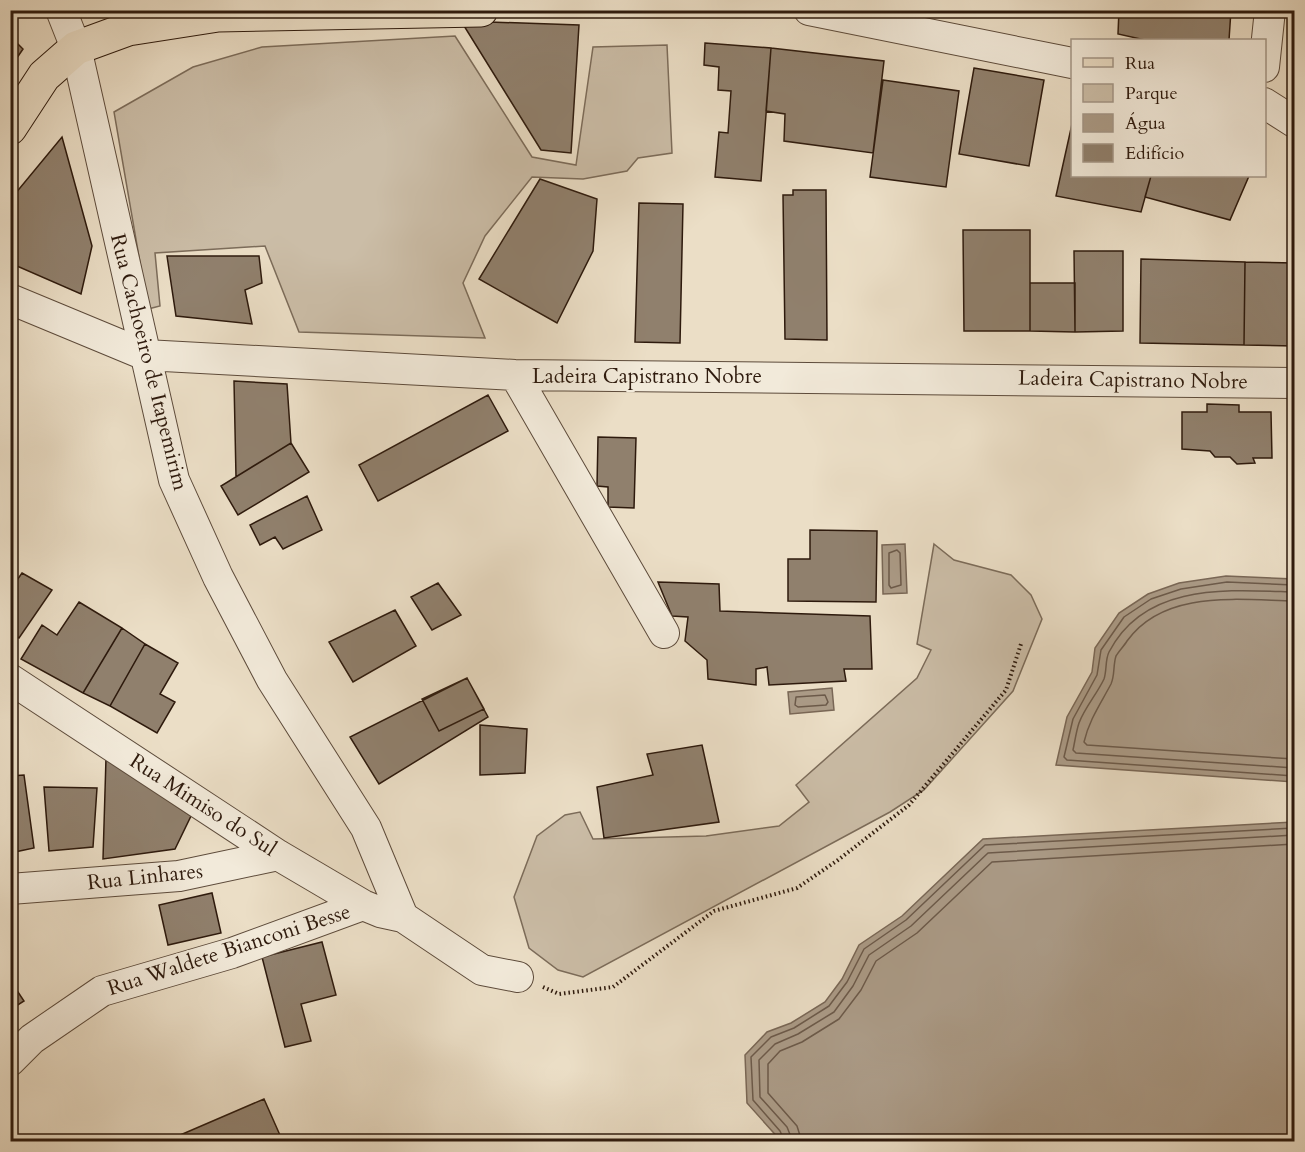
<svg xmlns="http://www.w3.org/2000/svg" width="1305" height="1152" font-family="Cardo,serif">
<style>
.green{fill:#cbbda7;stroke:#7c6c5a;stroke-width:1.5}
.water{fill:#ab9b87;stroke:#796756;stroke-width:1.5}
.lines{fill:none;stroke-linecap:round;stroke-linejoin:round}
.shore{stroke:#6c5a4a;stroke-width:1.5}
.building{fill:#90806d;stroke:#2e1a0d;stroke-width:1.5}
.minor-casing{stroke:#5d4b3b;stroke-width:32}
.major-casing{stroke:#2e1a0d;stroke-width:35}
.path{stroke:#2e1a0d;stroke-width:4;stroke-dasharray:1.5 3;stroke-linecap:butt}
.minor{stroke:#f2eada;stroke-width:30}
.major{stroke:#ebdec6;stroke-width:33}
.labels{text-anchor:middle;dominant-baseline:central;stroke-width:4.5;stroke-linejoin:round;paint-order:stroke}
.street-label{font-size:21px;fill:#2e1a0d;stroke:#f2eada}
</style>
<rect width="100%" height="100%" fill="#ebdec6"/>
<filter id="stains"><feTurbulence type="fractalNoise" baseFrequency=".00333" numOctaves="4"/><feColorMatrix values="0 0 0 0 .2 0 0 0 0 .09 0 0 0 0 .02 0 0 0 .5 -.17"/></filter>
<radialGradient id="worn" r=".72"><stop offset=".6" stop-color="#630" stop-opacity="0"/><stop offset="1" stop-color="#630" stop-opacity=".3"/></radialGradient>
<!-- green -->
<path class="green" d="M455 36 532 157 576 165 593 47 667 45 672 153 638 158 627 171 583 179 532 177 485 236 463 283 485 338 299 332 265 246 155 253 160 306 148 309 114 112 193 67 262 47Z
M934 544 954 560 1011 575 1031 595 1042 619 1013 691 924 790 890 812 583 977 558 970 529 948 514 897 537 836 565 815 580 812 593 839 706 836 779 826 809 802 796 785 917 678 931 650 917 644Z"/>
<!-- water -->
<path class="water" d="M905 544 907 593 883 594 882 545Z
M1226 576 1294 579V782L1056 765 1067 717 1092 672 1095 648 1119 613 1148 594 1179 583Z
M832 688 834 710 790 714 788 692Z
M1294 822V1141H781L747 1103 745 1055 767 1032 791 1023 825 1002 842 979 859 945 902 916 983 839Z"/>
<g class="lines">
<!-- shore -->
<path class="shore" d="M897 550 900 553 901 585 891 588 889 585V553Z
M1294 585 1227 582 1181 589 1151 599 1124 617 1101 650 1097 675 1073 719 1064 757 1067 760 1294 776
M1294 592C1228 590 1145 582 1109 652 1105 660 1107 670 1104 679 1097 694 1085 707 1079 723 1076 732 1075 741 1073 750L1076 753 1294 768
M1294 601C1239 600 1164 589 1127 641 1124 646 1119 651 1116 656 1113 665 1115 675 1111 684 1101 703 1089 720 1084 742L1087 745 1294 759
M825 695 828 702 826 705 798 707 795 705 796 697Z
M785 1142 780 1131 753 1100 751 1057 771 1037 794 1028 829 1006 847 982 864 949 906 920 985 845 1294 828
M793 1142 787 1127 760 1097 759 1060 775 1044 798 1034 834 1012 853 986 869 955 911 926 988 853 1294 835
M802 1142 797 1126 768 1093V1064L780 1051 802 1042 839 1019 861 990 876 961 917 933 992 862 1294 844"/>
</g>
<!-- building -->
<path class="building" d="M1119 10H1231L1229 40H1145L1118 34Z
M461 21 579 25 571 153 541 150Z
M10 36 23 49 10 68Z
M705 43 771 48 761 181 715 177 719 132 728 133 731 91 718 90 719 67 704 65Z
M771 48 884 61 873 153 784 141 785 114 766 111Z
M974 68 1044 80 1029 166 959 154Z
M883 80 959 91 946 187 870 177Z
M1072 124V176H1151L1141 212 1056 196Z
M62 137 92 246 81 294 10 263V200Z
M1151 176H1249L1230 220 1145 197Z
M540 179 597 199 593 251 557 323 479 279Z
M793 190H826L827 340 785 339 783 195H793Z
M639 203 683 204 680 343 635 342Z
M963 230H1030V331H964Z
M1074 251H1123V331L1075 332Z
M167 256H259L262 283 245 290 252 324 176 316Z
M1141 259 1245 262 1244 345 1140 343Z
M1245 262 1294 263V346L1244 345Z
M1030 283H1075V332L1030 331Z
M234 381 287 384 291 443 236 477Z
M488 395 508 431 378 501 359 465Z
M1207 404 1239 405V412H1271L1272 458H1253L1255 463 1237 464 1230 457H1215L1210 451 1182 449V412H1207Z
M598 437 636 438 634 508 608 507V487L597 486Z
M291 443 309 472 238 515 221 486Z
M307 496 322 530 283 549 275 537 260 545 250 525Z
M810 530 877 531 876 602 788 601V559H810Z
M22 573 52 590 19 638 10 633V590Z
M658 582 719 584 720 611 870 616 872 669H844L846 681 769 685 767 667 756 669V685L708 679 707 660 685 641 688 617 672 616Z
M438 583 461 615 432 630 411 597Z
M79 602 122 628 83 693 21 659 42 625 57 635Z
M395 610 416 646 353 682 329 642Z
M122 628 145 644 110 706 83 693Z
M145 644 178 663 160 694 175 702 157 733 110 706Z
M467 678 488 717 379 784 350 737Z
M467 678 484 709 439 731 422 699Z
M480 725 527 729 525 773 480 775Z
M702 745 719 822 604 838 597 787 653 775 647 754Z
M106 758 191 816 175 849 103 859Z
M24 775 34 848 10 853V776Z
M44 787 97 788 93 847 49 851Z
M212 893 221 933 168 945 159 905Z
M322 942 336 995 301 1004 311 1041 285 1047 262 957Z
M10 980 24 1001 10 1010Z
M264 1099 283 1142H164Z"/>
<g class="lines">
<!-- minor casing -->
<g class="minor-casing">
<path id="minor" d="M61 10 76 48 174 480 218 577 272 680 366 828 403 917
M809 10 1072 63
M1264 67 1270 10
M1264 103 1294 122
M10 299 145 355 515 375 1294 383
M515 375 664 633
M10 679 278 855 363 905 380 912 403 917 482 970 518 977
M10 889 179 876 278 855
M10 1061 32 1039 102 991 232 953 363 905"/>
</g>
<!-- major casing -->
<g class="major-casing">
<path id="major" d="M10 128 44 76 76 48 128 29 218 15 481 10"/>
</g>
<!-- path -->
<path class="path" d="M543 987 559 994 613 987 714 911 797 888 838 860 909 805 1006 690 1021 644"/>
<!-- minor -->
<use href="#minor" class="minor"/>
<!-- major -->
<use href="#major" class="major"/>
</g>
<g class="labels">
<!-- street labels -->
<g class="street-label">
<text transform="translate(149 362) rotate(76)">Rua Cachoeiro de Itapemirim</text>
<text x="647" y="376">Ladeira Capistrano Nobre</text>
<text transform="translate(1133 380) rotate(1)">Ladeira Capistrano Nobre</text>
<text transform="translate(203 805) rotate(33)">Rua Mimiso do Sul</text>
<text transform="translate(145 877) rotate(-6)">Rua Linhares</text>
<text transform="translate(229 950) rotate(-18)">Rua Waldete Bianconi Besse</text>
</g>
</g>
<!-- margin -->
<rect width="1305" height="1152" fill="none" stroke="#ebdec6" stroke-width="36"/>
<rect x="12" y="12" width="1281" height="1128" fill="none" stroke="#2e1a0d" stroke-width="3"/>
<rect x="18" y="18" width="1269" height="1116" fill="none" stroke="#2e1a0d" stroke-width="1.5"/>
<!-- legend -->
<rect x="1071" y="39" width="195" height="138" fill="#f2eada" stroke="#a49788" stroke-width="1.5"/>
<rect x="1083" y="58" width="30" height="9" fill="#ebdec6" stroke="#a49788" stroke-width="1.5"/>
<text x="1125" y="69" font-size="18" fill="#2e1a0d">Rua</text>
<rect x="1083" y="84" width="30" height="18" fill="#cbbda7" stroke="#a49788" stroke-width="1.5"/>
<text x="1125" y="99" font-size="18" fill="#2e1a0d">Parque</text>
<rect x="1083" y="114" width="30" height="18" fill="#ab9b87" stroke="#a49788" stroke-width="1.5"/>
<text x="1125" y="129" font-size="18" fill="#2e1a0d">Água</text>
<rect x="1083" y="144" width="30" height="18" fill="#90806d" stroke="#a49788" stroke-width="1.5"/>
<text x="1125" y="159" font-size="18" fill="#2e1a0d">Edifício</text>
<rect width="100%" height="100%" filter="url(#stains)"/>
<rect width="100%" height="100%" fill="url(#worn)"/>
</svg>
